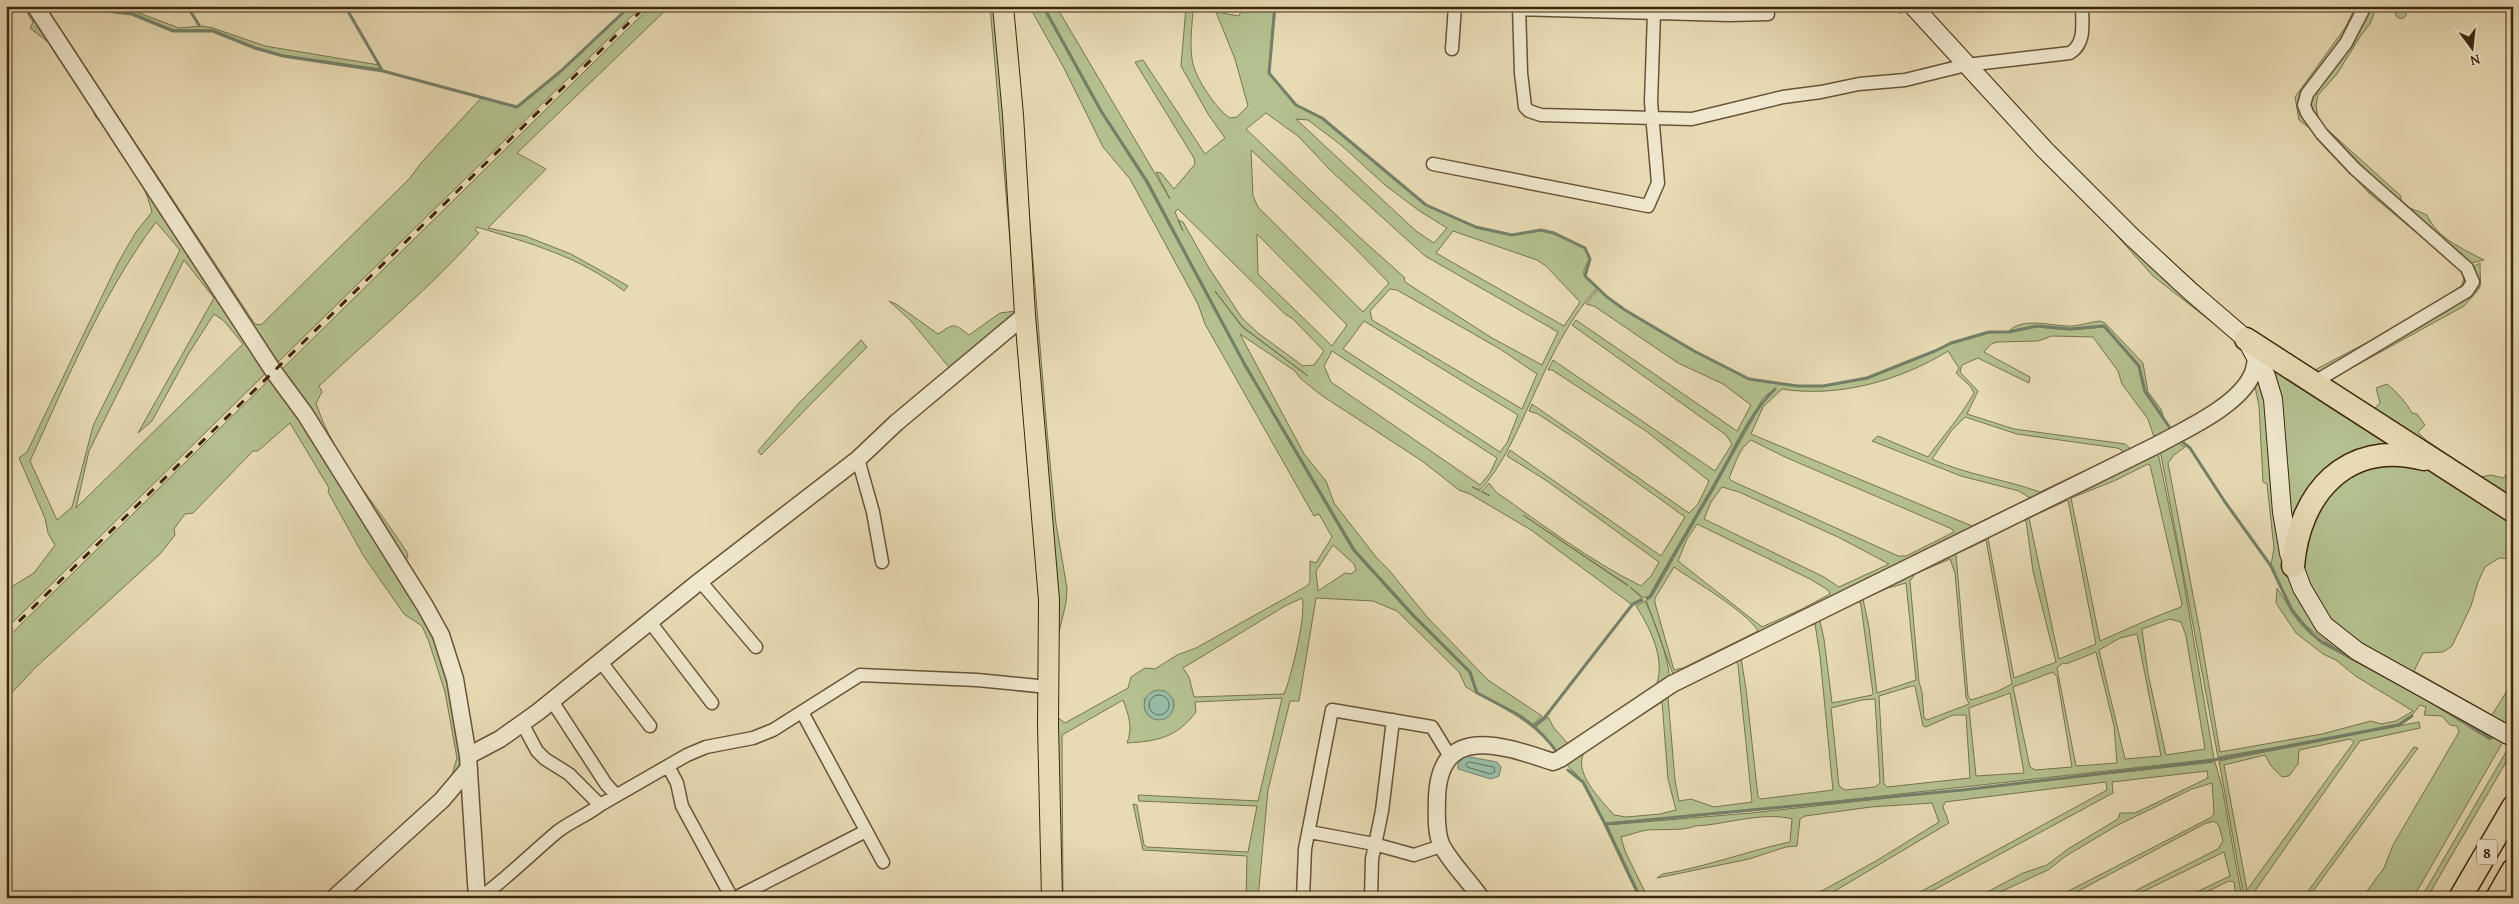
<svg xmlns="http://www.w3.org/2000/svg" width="2519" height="904" font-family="'Gentium Book Plus',serif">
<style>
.green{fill:#b4c18f;stroke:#78744e;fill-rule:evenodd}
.water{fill:#98bca7;stroke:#74806a}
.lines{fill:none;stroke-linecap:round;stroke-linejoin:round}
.shore{stroke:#6a715a;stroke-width:1}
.stream{stroke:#74806a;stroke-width:3}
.minor-casing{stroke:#685338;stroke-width:15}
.tertiary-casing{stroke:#685338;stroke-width:19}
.secondary-casing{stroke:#3d260e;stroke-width:20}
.primary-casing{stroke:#3d260e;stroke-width:22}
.motorway-casing{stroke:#3d260e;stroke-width:25}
.minor{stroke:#f0e8ce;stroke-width:12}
.tertiary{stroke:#f0e8ce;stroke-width:16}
.secondary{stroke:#f0e8ce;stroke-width:18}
.primary{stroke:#e8dbb4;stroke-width:20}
.motorway{stroke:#e8dbb4;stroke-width:22}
.rail{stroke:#3d260e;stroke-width:3;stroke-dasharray:9 9;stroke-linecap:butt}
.labels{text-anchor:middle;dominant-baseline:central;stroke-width:4;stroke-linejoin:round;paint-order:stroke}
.shield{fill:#f0e8ce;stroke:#736048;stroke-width:1}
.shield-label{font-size:15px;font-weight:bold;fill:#3d260e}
</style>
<rect width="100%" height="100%" fill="#e8dbb4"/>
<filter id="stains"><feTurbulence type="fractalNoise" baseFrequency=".004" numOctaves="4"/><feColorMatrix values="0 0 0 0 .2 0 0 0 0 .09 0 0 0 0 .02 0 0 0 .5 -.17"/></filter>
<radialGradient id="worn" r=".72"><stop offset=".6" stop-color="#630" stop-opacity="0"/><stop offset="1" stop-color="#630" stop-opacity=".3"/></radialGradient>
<!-- green -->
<path class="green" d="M23 6H29L268 371 6 629V587L8 589 34 573 55 545 48 533 45 518 19 458 27 452 118 263 136 232 152 212C143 176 119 144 95 116L92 108 48 42 30 28 33 22ZM156 222 180 250 93 426 72 507 57 520 30 461C67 380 102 294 156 222ZM184 260 214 298 138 433 152 421 189 353 214 314 224 321 243 344 76 508 89 451Z
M39 6H50L47 9 255 324 261 325 410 178 421 163 482 97 517 108 561 72 631 6H642L274 366Z
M65 6 115 8 134 11 179 28 201 26 213 28 265 46 379 65 381 69 283 55 240 43 213 30H173L132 13Z
M651 6H670L517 153 546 169 488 228 525 236 571 254 628 286 624 291C578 256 532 244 477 227L475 230 479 233C430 288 373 335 319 386L322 392 316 403C334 459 377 505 408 554L405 566 280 371Z
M990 6H998L1021 316 953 372 910 320 889 301 896 304 938 334C955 323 953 323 969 335L1000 313 1016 311Z
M1029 6H1042L1101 112 1146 182 1244 365 1353 551 1413 617 1469 672 1476 693 1466 687 1459 672 1397 611 1373 601 1316 598 1299 701H1290L1268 790 1258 898H1246L1247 856 1143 850 1133 804 1137 805 1144 845 1147 847 1248 852 1257 806 1139 801 1138 795 1258 801 1282 698 1195 702 1196 712C1176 738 1158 741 1127 743 1133 727 1129 716 1123 700L1062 735 1063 898H1055L1022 127 1047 431 1056 524 1067 588 1066 603 1057 640V717L1065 723 1128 688 1131 677 1145 668 1155 669 1177 655 1196 648 1307 586 1310 582V561L1316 563 1332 537 1319 514 1314 516 1205 324 1198 304 1130 179 1103 147 1064 68ZM1333 545 1354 564 1356 570 1351 574 1345 573 1318 591 1316 571ZM1302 598C1307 613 1291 678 1284 694L1194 697 1189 677 1183 668 1285 606ZM1144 699H1173L1174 706 1171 713 1146 712Z
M1044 6H1056L1170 199 1156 172 1161 173 1174 189 1195 164 1194 158 1135 62 1143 60 1205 154 1225 138 1208 114 1181 66 1186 7 1193 10C1192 27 1189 47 1193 64 1197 80 1216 109 1230 118L1237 117 1248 106 1235 59 1216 12 1239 16 1243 6H1274L1269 73 1296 105 1322 119 1426 205 1476 228 1512 235 1541 231 1554 234 1585 248 1589 259 1584 270V276L1598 287C1564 324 1546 369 1525 414 1513 440 1500 469 1480 490L1472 487 1490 496 1482 491 1489 483 1496 492C1543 525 1589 560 1641 586L1651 576 1659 562 1547 481 1507 456 1510 450 1661 556 1685 517 1579 441 1538 414 1529 411 1532 404 1689 513 1698 504 1709 481 1646 431 1552 370H1548L1553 360 1715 471 1732 444 1726 435 1572 325 1576 320 1737 431 1751 405 1723 384 1678 363 1594 306 1586 304 1599 288 1606 297 1625 310 1694 351 1749 379 1798 386H1824L1867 379 1951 344 1989 333 2009 332 2037 327 2070 330 2104 327 2138 366 2144 392 2170 429C2192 420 2247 395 2248 365 2248 356 2242 348 2236 341L2153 276 2094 210 2057 174 1957 68 1962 67C2035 145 2110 221 2188 295 2204 310 2252 340 2252 361 2252 398 2182 427 2154 443L1697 668 1679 677H1674L1646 600 1651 598 1761 405 1775 389 1763 398 1649 596 1644 598 1630 587 1642 598 1631 604 1531 530 1470 494 1459 490 1422 461 1321 395 1300 378 1295 371 1240 334 1304 454 1326 481 1334 503 1376 557 1389 570 1427 617 1488 680 1542 716 1533 724 1519 714 1477 692 1471 672 1414 616 1355 550 1245 364 1148 181 1102 111ZM1266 113 1298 136 1331 171 1425 256 1558 332 1542 365 1492 338 1405 282 1404 277 1357 235 1246 129ZM1296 119 1308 120 1341 145 1385 185 1418 210 1447 228 1434 243 1416 231ZM1251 150 1353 246 1389 283 1363 312 1258 207 1253 196ZM1178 209 1285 314 1293 319 1324 351 1314 365 1303 366 1258 333 1242 318 1209 268 1183 222 1178 220 1183 231 1175 212ZM1453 231 1537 260 1546 266 1580 302 1564 326 1436 253ZM1257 234 1347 325 1332 346 1258 274ZM1390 289 1397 290 1500 349 1537 374 1522 409 1372 320 1370 311ZM1215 291 1243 327 1308 376 1242 327ZM1364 321 1518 415 1507 443 1500 452 1343 349ZM2052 336 2093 337 2118 371 2122 384 2148 419 2154 437 2132 450 2125 444 2014 429 1967 414 1978 391 1960 372 1962 365 1978 358 2029 383 2030 377 1984 352 1991 344 1997 342 2038 341ZM1332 351 1497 458 1490 473 1480 485 1331 382 1324 366ZM1948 351 1959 368 1956 373 1971 387 1974 393C1961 416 1944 435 1928 457L1878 436 1872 441 1961 476 2019 491 2030 498 1972 526 1751 434 1763 407 1782 389C1837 398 1900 381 1948 351ZM1965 417 2017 434 2117 448 2122 450V453L2040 492C2004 479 1967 475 1932 459L1952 430ZM1751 440 1785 457 1952 529 1954 532 1906 556H1898L1732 481 1729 478C1735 465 1739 448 1751 440ZM1722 487 1739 492 1840 538 1889 564 1839 587 1824 577 1704 519 1711 502ZM1523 515 1628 585V586ZM1697 524 1810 579 1828 590 1830 594 1802 609 1762 627 1678 561 1687 539ZM1674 567C1695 582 1746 611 1758 631L1683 668 1674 670 1655 603V598Z
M2356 6H2362L2358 16 2308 87 2313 131 2299 120 2295 97 2345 28Z
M2368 6H2377L2370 24 2361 35 2337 74 2318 95 2316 106 2319 122 2401 196V200L2410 208 2427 215C2437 238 2463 249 2484 260L2468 264 2388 196 2316 123 2308 97Z
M2395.5 13a5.5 5.5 0 1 1 11 0a5.5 5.5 0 1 1-11 0Z
M2313 134 2320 135 2465 269 2469 283 2315 377 2309 373 2368 342 2456 290 2462 285 2464 277 2460 269 2369 193Z
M2106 201 2231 315 2232 322Z
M2480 263C2480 293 2485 282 2464 306L2328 381 2373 410 2380 403 2376 388 2387 384C2398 393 2405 401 2412 413L2417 414 2425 425 2418 432 2426 440 2481 477 2491 475 2503 478 2513 468V506L2322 383 2333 373 2466 295C2477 286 2477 280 2471 268Z
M2100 321 2105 323 2143 363 2148 392 2161 409 2163 416 2145 391 2139 366 2104 326 2070 329 2037 326 2009 331C2024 316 2054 327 2073 326 2082 325 2091 322 2100 321Z
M861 340 867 347 761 455 758 451 799 403Z
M2266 360 2403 447 2368 452 2294 534Z
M2259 369 2308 611 2504 740 2413 898H2362L2384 868 2393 845 2459 732 2457 726 2450 725 2442 716 2424 715 2426 707 2420 705 2413 714 2398 724 2337 737 2218 757 2160 450 2178 443 2185 447 2174 455 2168 463 2200 632 2220 752 2322 734 2371 721 2381 724 2396 721 2413 711 2357 677 2336 660 2323 654 2296 633 2276 603 2277 588 2300 624 2321 643 2426 700 2490 740 2493 738 2426 696 2335 648 2306 626 2292 608 2271 565 2274 548 2267 484 2263 482 2259 406 2253 377Z
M273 376 301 416 444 653 462 764 455 777 451 778 457 758 445 692 429 642 422 626 404 614 363 555 328 492 329 488 290 423 258 451H253L193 513 185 514 174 529 175 535 160 554 35 668 6 699V639Z
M2158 453 2180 560 2214 759 1739 812 1605 823 1584 782 1564 762 1674 685ZM2148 464 2150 465 2182 604 2181 607C2153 617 2127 629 2100 641L2071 498 2114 481ZM2068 500 2096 644 2059 659 2029 518ZM2023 520 2026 521 2033 571 2056 662 2014 678 1988 538ZM1986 540 2012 684 1996 692 1971 700 1968 696 1956 554ZM1950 559 1955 573 1966 697 1969 704 1927 720 1924 718 1922 692 1919 682 1910 581 1915 574ZM1906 583 1916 680 1877 693 1869 627 1863 599 1888 588ZM1855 602H1860L1861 606 1873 693 1872 695 1832 703 1824 639 1820 621 1825 615ZM2170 619 2181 622 2186 636 2205 749 2166 755 2148 674 2142 629ZM1815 624 1820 656 1833 790 1761 799 1758 797 1746 689 1741 658 1805 627ZM2137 634 2161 756 2125 759 2099 650 2120 638ZM2096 652 2114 726 2117 763 2076 766 2057 668 2063 663 2066 664ZM1735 660 1738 665 1752 802 1714 807 1691 799 1679 801 1675 781 1668 697 1684 685ZM2053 672 2057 677 2072 767 2035 770 2030 767 2013 687ZM1912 686H1915L1923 726 1926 727 1953 715H1966L1970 778 1887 787 1884 784 1879 696ZM2010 693 2024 773 1976 776 1969 708ZM1875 699 1880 783 1875 787 1845 790 1839 786 1831 708 1862 700ZM1662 702 1668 779 1676 810 1660 814 1626 817 1614 815C1601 800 1570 770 1586 750Z
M2415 460 2513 518V559L2499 558 2485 567 2478 582 2471 606 2452 646 2443 652 2423 653 2414 671 2492 715 2513 681V724L2508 732 2339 635 2305 582 2301 539 2343 474Z
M1645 601C1653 616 1670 662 1669 677 1669 682 1666 685 1663 688L1560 757 1536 726 1548 717 1554 728 1569 745 1654 690C1668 664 1651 629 1636 606Z
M2419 722 2420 728 2360 741 2250 898H2244L2219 761ZM2350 739 2354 742 2247 890 2224 765 2265 755 2271 766 2282 777 2289 776 2298 764 2299 750Z
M2513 740V750L2427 898H2421Z
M2414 747 2418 748 2308 898H2303Z
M2215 762 2222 787 2242 898H2236L2234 882 2229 881 2194 898H2184L2230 876 2224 852 2130 898H2121L2218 849 2223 841 2219 826 2214 821 2204 824 2067 897 2055 898 2210 818 2214 814 2212 783 2192 789 2116 826 2066 856 2048 870 1987 898H1976L2023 873 2047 865 2068 849 2118 819 2120 813H2135L2208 778 2207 771 2112 782 2113 793 1919 898H1909L2107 790 2106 782 1945 802 1943 807 1949 823 1823 898H1809L1876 861 1939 822 1932 803 1871 807 1805 816 1800 819 1797 846 1786 847 1749 859 1657 878 1663 874C1706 867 1747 851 1790 842L1792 819C1763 811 1724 825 1695 826 1685 831 1661 829 1648 830 1639 831 1630 835 1621 837L1625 851 1648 898H1641L1607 825 1751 813Z"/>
<!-- water -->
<path class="water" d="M1144 705a15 15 0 1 1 30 0a15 15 0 1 1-30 0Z
M1464 756 1497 762 1501 767 1499 776 1491 779 1458 769V764Z"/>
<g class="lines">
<!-- shore -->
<path class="shore" d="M1149 705a10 10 0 1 1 20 0a10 10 0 1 1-20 0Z
M1469 762 1494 767 1495 772 1490 774 1467 767 1466 764Z"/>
<!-- stream -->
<path class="stream" d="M63 6 132 14 173 31H213L255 48 283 56 383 71 517 107 561 71 630 6
M187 6 199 25
M345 6 382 70
M1043 6 1101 111 1147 182 1245 365 1354 550 1414 616 1470 672 1477 693C1508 709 1538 723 1558 754
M1275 6 1269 73 1296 105 1322 118 1426 205 1476 227 1512 235 1541 230 1554 233 1585 248 1590 259 1585 276 1607 297 1625 310 1694 351 1749 379 1798 386H1823L1867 378 1935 351 1951 343 1989 332H2009L2037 326 2070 329 2104 326 2139 366 2145 391 2170 428
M1894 6 1900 12 1908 10
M1949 6 1983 11 1998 6
M2180 440 2190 448 2225 502 2271 566 2292 611 2311 633 2321 641 2353 659
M1647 598 1650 597C1669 563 1688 530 1708 497 1730 461 1745 418 1775 389
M2444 709 2490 738
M1534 726 1545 717 1632 605 1642 600
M1568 770 1583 782 1605 824 1962 790 2208 761 2399 725 2412 716
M1605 824 1640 898"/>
<!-- minor casing -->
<g class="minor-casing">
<path id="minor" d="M1519 6 1521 73 1525 107 1529 111 1541 115 1692 119 1783 97 1821 92 1859 84 1905 80 1966 65 2070 53C2086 43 2082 24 2082 6
M1519 9 1729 15 1768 14
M1452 49 1455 6
M1433 164 1648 206 1658 183 1651 102 1654 13
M2313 383 2467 291 2473 282 2467 268 2355 169 2322 134 2307 113 2304 105 2307 94 2346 43 2365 6
M858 459 873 512 882 562
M700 581 756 647
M650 622 712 703
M601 662 650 726
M552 701 606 784 616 795
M802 712 883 862
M522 723 537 751 545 759 569 774 600 805
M668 766 677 783 682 806 732 898
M1310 832 1374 844 1414 855 1441 846
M480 898C507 878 531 854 557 832 571 821 586 816 600 805L687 755 706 747 753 738 773 730 860 675 977 680 1048 687
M735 898 866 831
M1303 898 1305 849 1332 710 1432 727 1449 755
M1371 898 1372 859 1382 811 1393 720"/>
</g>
<!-- tertiary casing -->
<g class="tertiary-casing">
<path id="tertiary" d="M35 6 274 372 305 414 425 606 441 635 455 679 468 756 477 898
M468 756 500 739 538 712 700 581 858 459 896 423 1025 315
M334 898 442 800 469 768
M1481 898C1470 882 1451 863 1442 846 1435 833 1437 811 1437 797 1440 722 1505 746 1553 762L1560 759 1672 684 2157 445C2186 429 2238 406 2252 375 2255 369 2255 362 2257 356"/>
</g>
<!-- secondary casing -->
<g class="secondary-casing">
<path id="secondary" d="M1913 6 2045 150 2132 237 2189 290 2246 339 2266 376 2273 399 2282 512 2289 553 2302 588 2324 625 2357 651 2508 735"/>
</g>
<!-- primary casing -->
<g class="primary-casing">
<path id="primary" d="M1003 6 1013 115 1025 315 1049 600 1048 725 1052 898"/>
</g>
<!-- motorway casing -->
<g class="motorway-casing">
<path id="motorway" d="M2246 339 2513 511
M2293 566C2299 494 2346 439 2424 459
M2460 898 2513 807
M2497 898 2513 870"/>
</g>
<!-- minor -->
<use href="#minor" class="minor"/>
<!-- tertiary -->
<use href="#tertiary" class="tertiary"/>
<!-- secondary -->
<use href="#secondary" class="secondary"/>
<!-- primary -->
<use href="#primary" class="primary"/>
<!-- motorway -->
<use href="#motorway" class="motorway"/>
<!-- rail -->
<path class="rail" d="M6 634 646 6"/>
</g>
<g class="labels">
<!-- shield labels -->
<rect class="shield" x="2477" y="839.5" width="20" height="25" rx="4"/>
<g class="shield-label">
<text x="2487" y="852">8</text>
</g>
</g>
<!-- margin -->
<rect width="2519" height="904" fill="none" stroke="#e8dbb4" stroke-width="25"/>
<rect x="8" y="8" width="2504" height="889" fill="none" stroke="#3d260e" stroke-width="2.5"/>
<rect x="12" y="12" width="2494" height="879" fill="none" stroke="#3d260e"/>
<!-- north arrow -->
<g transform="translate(2472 48) rotate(165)" stroke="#f0e8ce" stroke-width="4" paint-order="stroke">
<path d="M0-4L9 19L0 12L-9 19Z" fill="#3d260e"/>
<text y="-8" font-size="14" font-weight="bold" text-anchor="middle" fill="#3d260e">N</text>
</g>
<rect width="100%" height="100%" filter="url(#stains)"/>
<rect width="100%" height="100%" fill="url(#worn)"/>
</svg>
